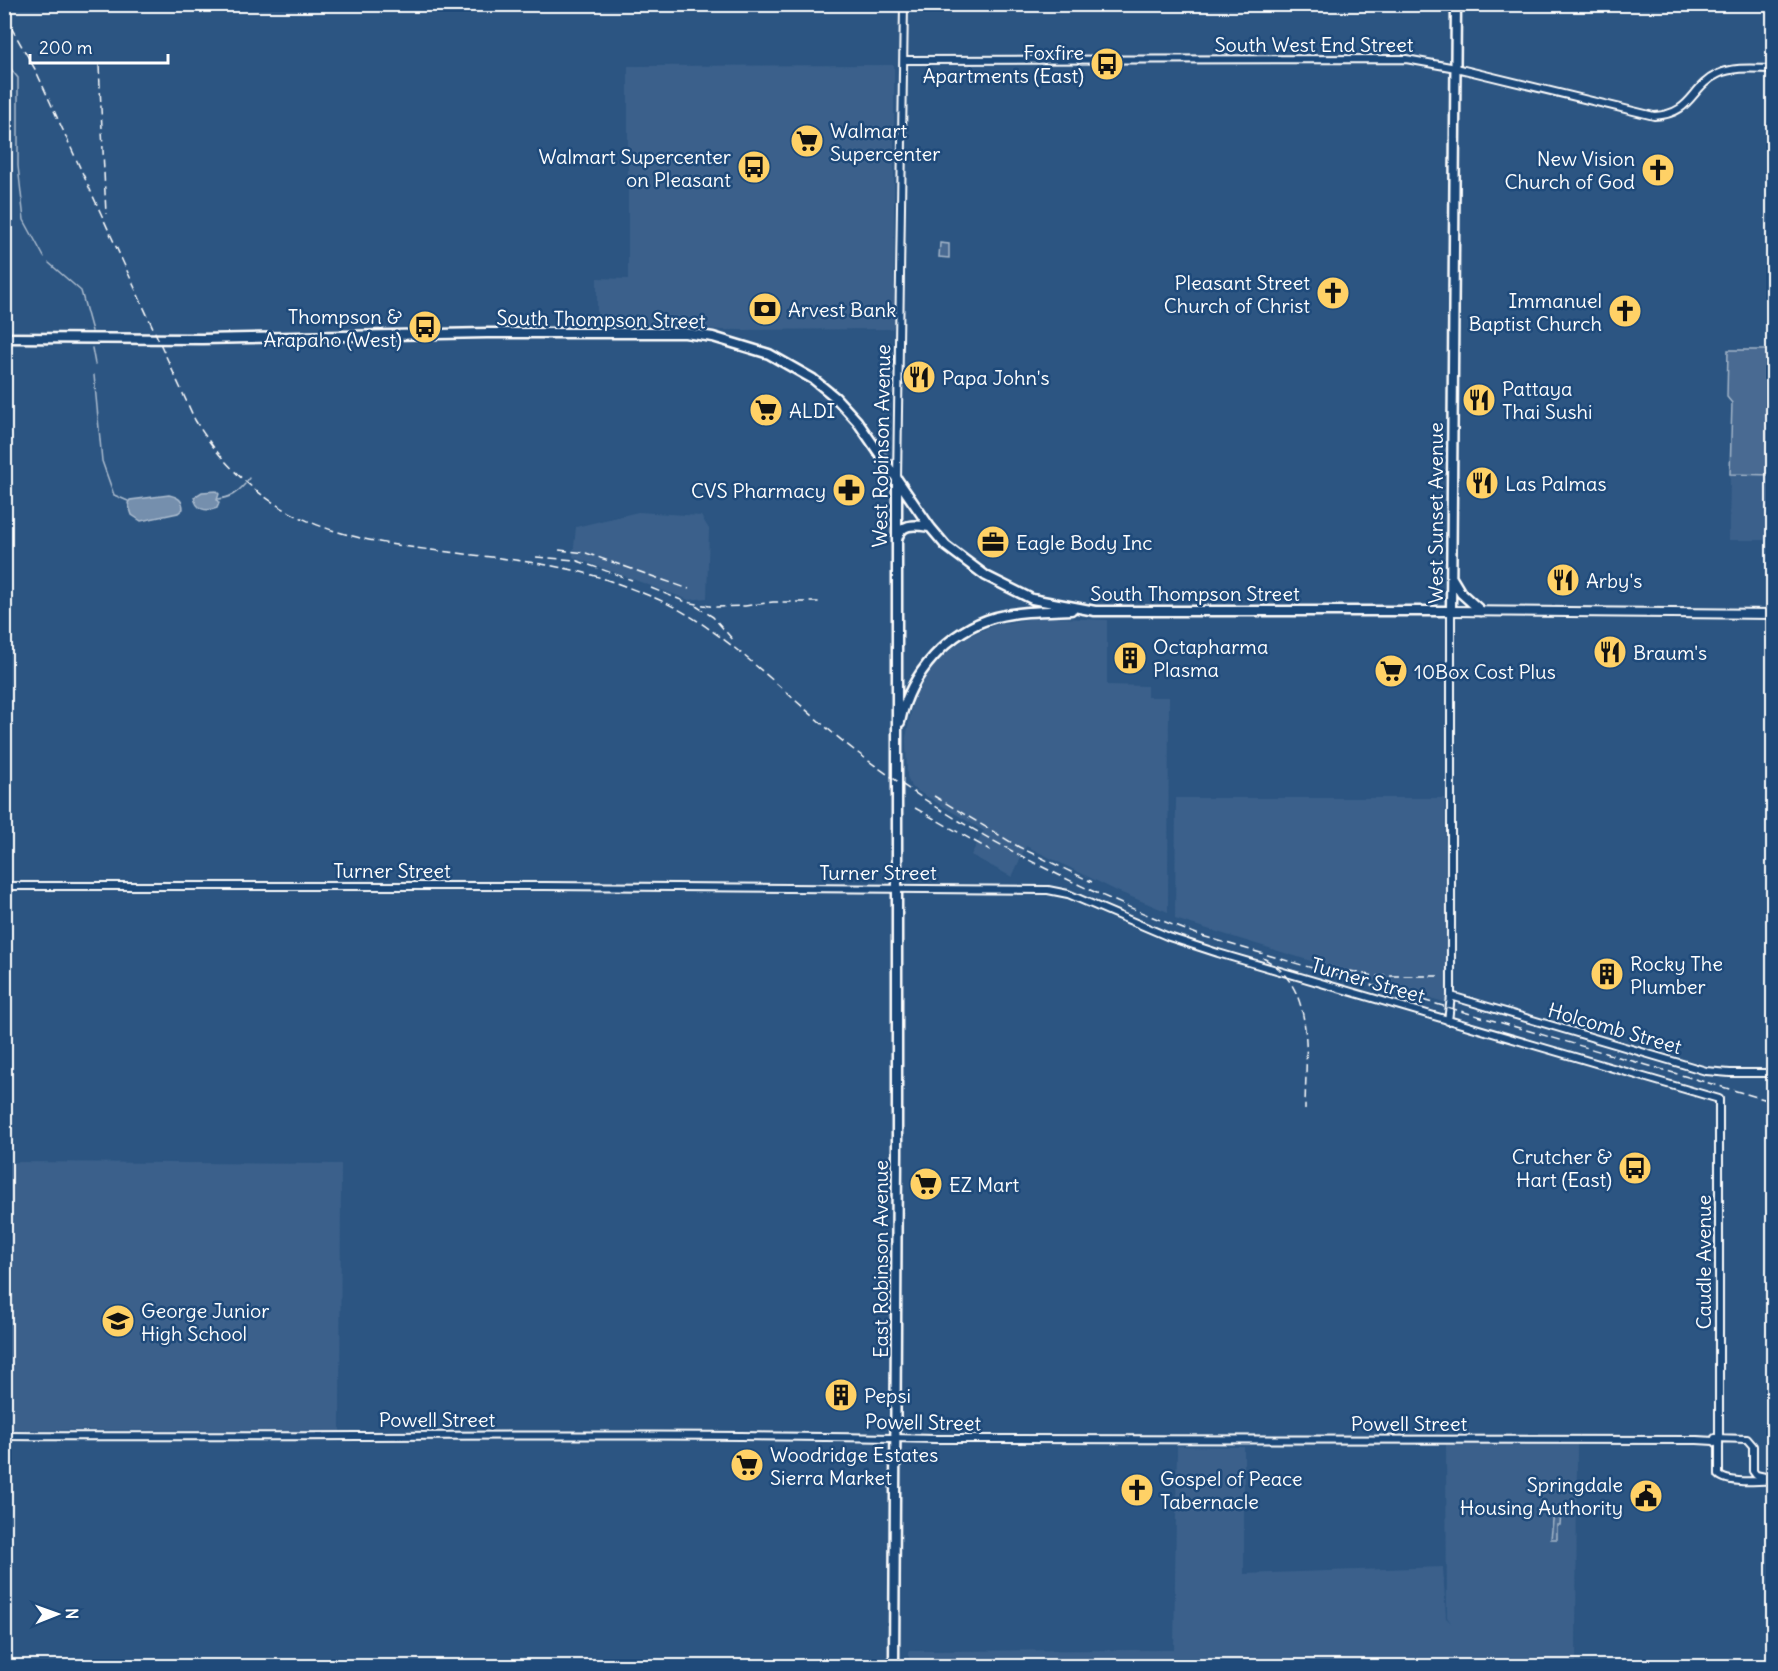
<svg xmlns="http://www.w3.org/2000/svg" width="1778" height="1671" font-family="Delius,sans-serif">
<style>
.built{fill:#3b618b}
.green{fill:#486b92;stroke:#a4b5c8;stroke-width:1.5}
.water{fill:#748fad;stroke:#acbcce;stroke-width:1.5}
.lines{fill:none;stroke-linecap:round;stroke-linejoin:round}
.stream{stroke:#acbcce;stroke-width:1.5}
.tertiary-casing{stroke:#fff;stroke-width:10}
.primary-casing{stroke:#fff;stroke-width:12}
.trunk-casing{stroke:#fff;stroke-width:13}
.tertiary{stroke:#1f4a7a;stroke-width:6}
.primary{stroke:#1f4a7a;stroke-width:8}
.trunk{stroke:#1f4a7a;stroke-width:8}
.rail{stroke:#fff;stroke-width:1.5;stroke-dasharray:9 4.5;stroke-linecap:butt}
.labels{text-anchor:middle;dominant-baseline:central;stroke-width:5;stroke-linejoin:round;paint-order:stroke}
.street-label{font-size:20px;fill:#fff;stroke:#1f4a7a}
.poi-label{font-size:20px;fill:#fff;stroke:#1f4a7a;text-anchor:start}
</style>
<rect width="100%" height="100%" fill="#2c5582"/>
<filter id="ink" filterUnits="userSpaceOnUse"><feTurbulence type="fractalNoise" baseFrequency=".0167" numOctaves="2"/><feDisplacementMap in="SourceGraphic" scale="12" xChannelSelector="R" yChannelSelector="G"/><feConvolveMatrix kernelMatrix="1 2 1 2 8 2 1 2 1" color-interpolation-filters="sRGB"/></filter>
<g filter="url(#ink)">
<!-- built -->
<path class="built" d="M894 65V326L892 329 721 330 692 327 597 326V278L628 279V66Z
M1730 474 1773 475V540H1729Z
M638 512 701 516 709 529 707 598 689 600 573 557 576 527Z
M1042 617 1107 620V685L1147 686V697H1169L1168 912 1117 891 1026 846 1012 877 971 855 984 831 911 787 907 776 906 738 914 696 936 661 967 637 995 625Z
M1176 798H1445L1447 1003 1175 919Z
M5 1162 341 1164 340 1431 5 1430Z
M1446 1445H1577L1576 1666H909V1651L1174 1650 1177 1446 1244 1447V1574L1443 1567 1446 1618 1451 1623 1447 1617Z"/>
<!-- green -->
<path class="green" d="M940 243 949 244V258L939 257Z
M1728 350H1773V475L1730 474 1732 403 1727 397Z
M1554 1511H1561L1560 1525H1557V1539H1551Z"/>
<!-- water -->
<path class="water" d="M216 491 219 494 217 500 219 503 217 508C206 512 196 510 194 497L202 492Z
M169 495C178 497 183 500 183 509L178 513 141 521 132 515 128 503 130 500Z"/>
<g class="lines">
<!-- stream -->
<path class="stream" d="M4 64H7L18 78V166L24 220 44 257
M49 263 81 291 92 331
M92 348 95 364
M94 375 102 461 114 495 128 501
M247 481 249 478
M218 499C230 498 237 493 245 484"/>
<!-- tertiary casing -->
<g class="tertiary-casing">
<path id="tertiary" d="M905 60 1406 59 1456 68 1654 116C1693 114 1690 87 1718 74 1735 66 1756 69 1774 69
M897 479 904 4
M4 886H545L1048 890 1068 894 1169 937 1218 953 1719 1099V1475C1728 1484 1760 1481 1774 1480
M1451 996 1706 1071 1730 1073H1774
M1448 1021 1451 996V611
M4 1436C315 1438 625 1432 935 1439L1697 1440 1714 1441 1719 1445
M1715 1438 1747 1439 1753 1446V1471L1756 1475 1765 1477"/>
</g>
<!-- primary casing -->
<g class="primary-casing">
<path id="primary" d="M1451 611 1774 614"/>
</g>
<!-- trunk casing -->
<g class="trunk-casing">
<path id="trunk" d="M4 338 202 339 487 333H685L713 337 769 354 813 379 835 397 857 421 930 527 946 546 986 576 1032 599 1095 611H1451L1456 4
M897 540C901 522 915 525 930 527
M1452 578 1461 593 1481 611
M900 722C910 673 949 630 996 617 1020 611 1046 611 1071 610
M894 1666 897 1152V479"/>
</g>
<!-- tertiary -->
<use href="#tertiary" class="tertiary"/>
<!-- primary -->
<use href="#primary" class="primary"/>
<!-- trunk -->
<use href="#trunk" class="trunk"/>
<!-- rail -->
<path class="rail" d="M4 15 36 71 195 420C285 568 426 538 573 570 599 576 625 586 650 596 723 624 791 702 854 750 960 830 1077 890 1202 936L1774 1102
M99 65 106 214
M559 550 586 553 689 589
M536 557 575 560 632 580
M651 588 686 602 716 607 745 606 773 602H821
M696 606 713 617 735 642
M934 796 1019 847 1092 882
M915 808 990 850
M1263 958C1318 986 1305 1059 1305 1110
M1350 971 1374 976H1438"/>
</g>
</g>
<!-- icons -->
<defs>
<g id="bus-disc" transform="scale(1.725)"><circle r="9.5" fill="#ffd166" stroke="#1f4a7a"/><path d="M-5-6H5V4H4V6H2V4H-2V6H-4V4H-5ZM-3.5-4V0h7V-4ZM-3.5 1.2v1.5H-2V1.2ZM2 1.2v1.5H3.5V1.2Z" fill="#111"/></g>
<g id="supermarket-disc" transform="scale(1.725)"><circle r="9.5" fill="#ffd166" stroke="#1f4a7a"/><path d="M-6-5.5h2.5l.6 2H6L4.5 2H-2.5L-4.4-4H-6ZM-1.5 3.2a1.3 1.3 0 1 0 .1 0ZM3 3.2a1.3 1.3 0 1 0 .1 0Z" fill="#111"/></g>
<g id="church-disc" transform="scale(1.725)"><circle r="9.5" fill="#ffd166" stroke="#1f4a7a"/><path d="M-1.2-6h2.4v3.5h3.3v2.4h-3.3V6h-2.4V-.1h-3.3v-2.4h3.3Z" fill="#111"/></g>
<g id="bank-disc" transform="scale(1.725)"><circle r="9.5" fill="#ffd166" stroke="#1f4a7a"/><path d="M-6-4H6V4H-6ZM0-2.3a2.3 2.3 0 1 0 0 4.6a2.3 2.3 0 1 0 0-4.6Z" fill="#111"/></g>
<g id="restaurant-disc" transform="scale(1.725)"><circle r="9.5" fill="#ffd166" stroke="#1f4a7a"/><path d="M-5-6h1v4h1v-4h1v4h1v-4h1v5L-1.5 .5V6h-2V.5L-5-1ZM5-6V6H3V1.5H1.5Q1.5-4 5-6Z" fill="#111"/></g>
<g id="pharmacy-disc" transform="scale(1.725)"><circle r="9.5" fill="#ffd166" stroke="#1f4a7a"/><path d="M-2-6h4v4h4v4h-4v4h-4v-4h-4v-4h4Z" fill="#111"/></g>
<g id="office-disc" transform="scale(1.725)"><circle r="9.5" fill="#ffd166" stroke="#1f4a7a"/><path d="M-6-3h4V-5.5h4V-3h4V5H-6ZM-1-4.5V-3h2v-1.5ZM-6 0V1H6V0Z" fill="#111"/></g>
<g id="building-disc" transform="scale(1.725)"><circle r="9.5" fill="#ffd166" stroke="#1f4a7a"/><path d="M-4-6H4V6H1V3H-1V6H-4ZM-2.5-4.3h1.7v1.8h-1.7ZM.8-4.3h1.7v1.8H.8ZM-2.5-1h1.7V.8h-1.7ZM.8-1h1.7V.8H.8Z" fill="#111"/></g>
<g id="school-disc" transform="scale(1.725)"><circle r="9.5" fill="#ffd166" stroke="#1f4a7a"/><path d="M0-5L7-2L0 1L-7-2ZM-4 1L0 2.5L4 1V4Q0 6-4 4Z" fill="#111"/></g>
<g id="civic-disc" transform="scale(1.725)"><circle r="9.5" fill="#ffd166" stroke="#1f4a7a"/><path d="M-.6-6.5H3V-4.5H.6V-3L4-1V1h2V6H-6V1h2V-1L-.6-3ZM-1.2 2.5V6h2.4V2.5Z" fill="#111"/></g>
</defs>
<g fill-rule="evenodd">
<use href="#bus-disc" x="1107" y="64"/>
<use href="#supermarket-disc" x="807" y="141"/>
<use href="#bus-disc" x="754" y="167"/>
<use href="#church-disc" x="1658" y="170"/>
<use href="#church-disc" x="1333" y="293"/>
<use href="#bank-disc" x="765" y="309"/>
<use href="#church-disc" x="1625" y="311"/>
<use href="#bus-disc" x="425" y="327"/>
<use href="#restaurant-disc" x="919" y="377"/>
<use href="#restaurant-disc" x="1479" y="400"/>
<use href="#supermarket-disc" x="766" y="410"/>
<use href="#restaurant-disc" x="1482" y="483"/>
<use href="#pharmacy-disc" x="849" y="490"/>
<use href="#office-disc" x="993" y="542"/>
<use href="#restaurant-disc" x="1563" y="580"/>
<use href="#restaurant-disc" x="1610" y="652"/>
<use href="#building-disc" x="1130" y="658"/>
<use href="#supermarket-disc" x="1391" y="671"/>
<use href="#building-disc" x="1607" y="974"/>
<use href="#bus-disc" x="1635" y="1168"/>
<use href="#supermarket-disc" x="926" y="1184"/>
<use href="#school-disc" x="118" y="1321"/>
<use href="#building-disc" x="841" y="1395"/>
<use href="#supermarket-disc" x="747" y="1465"/>
<use href="#church-disc" x="1137" y="1490"/>
<use href="#civic-disc" x="1646" y="1496"/>
</g>
<g class="labels">
<!-- street labels -->
<g class="street-label">
<text x="1314" y="44">South West End Street</text>
<text transform="translate(601 319) rotate(1)">South Thompson Street</text>
<text transform="translate(881 446) rotate(-89)">West Robinson Avenue</text>
<text transform="translate(1435 513) rotate(-90)">West Sunset Avenue</text>
<text x="1195" y="593">South Thompson Street</text>
<text x="392" y="870">Turner Street</text>
<text x="878" y="872">Turner Street</text>
<text transform="translate(1368 980) rotate(16)">Turner Street</text>
<text transform="translate(1615 1028) rotate(16)">Holcomb Street</text>
<text transform="translate(880 1259) rotate(-90)">East Robinson Avenue</text>
<text transform="translate(1703 1262) rotate(-90)">Caudle Avenue</text>
<text x="437" y="1419">Powell Street</text>
<text transform="translate(923 1422) rotate(1)">Powell Street</text>
<text x="1409" y="1423">Powell Street</text>
</g>
<!-- poi labels -->
<g class="poi-label">
<text x="1084" y="52" text-anchor="end">Foxfire<tspan x="1084" dy="23">Apartments (East)</tspan></text>
<text x="830" y="130">Walmart<tspan x="830" dy="23">Supercenter</tspan></text>
<text x="731" y="156" text-anchor="end">Walmart Supercenter<tspan x="731" dy="23">on Pleasant</tspan></text>
<text x="1635" y="158" text-anchor="end">New Vision<tspan x="1635" dy="23">Church of God</tspan></text>
<text x="1310" y="282" text-anchor="end">Pleasant Street<tspan x="1310" dy="23">Church of Christ</tspan></text>
<text x="1602" y="300" text-anchor="end">Immanuel<tspan x="1602" dy="23">Baptist Church</tspan></text>
<text x="788" y="309">Arvest Bank</text>
<text x="402" y="316" text-anchor="end">Thompson &amp;<tspan x="402" dy="23">Arapaho (West)</tspan></text>
<text x="942" y="377">Papa John's</text>
<text x="1502" y="388">Pattaya<tspan x="1502" dy="23">Thai Sushi</tspan></text>
<text x="789" y="410">ALDI</text>
<text x="1505" y="483">Las Palmas</text>
<text x="826" y="490" text-anchor="end">CVS Pharmacy</text>
<text x="1016" y="542">Eagle Body Inc</text>
<text x="1586" y="580">Arby's</text>
<text x="1153" y="646">Octapharma<tspan x="1153" dy="23">Plasma</tspan></text>
<text x="1633" y="652">Braum's</text>
<text x="1414" y="671">10Box Cost Plus</text>
<text x="1630" y="963">Rocky The<tspan x="1630" dy="23">Plumber</tspan></text>
<text x="1612" y="1156" text-anchor="end">Crutcher &amp;<tspan x="1612" dy="23">Hart (East)</tspan></text>
<text x="949" y="1184">EZ Mart</text>
<text x="141" y="1310">George Junior<tspan x="141" dy="23">High School</tspan></text>
<text x="864" y="1395">Pepsi</text>
<text x="770" y="1454">Woodridge Estates<tspan x="770" dy="23">Sierra Market</tspan></text>
<text x="1160" y="1478">Gospel of Peace<tspan x="1160" dy="23">Tabernacle</tspan></text>
<text x="1623" y="1484" text-anchor="end">Springdale<tspan x="1623" dy="23">Housing Authority</tspan></text>
</g>
</g>
<!-- margin -->
<rect width="1778" height="1671" fill="none" stroke="#1f4a7a" stroke-width="24"/>
<rect x="12" y="12" width="1754" height="1647" fill="none" stroke="#fff" stroke-width="2" filter="url(#ink)"/>
<!-- north arrow -->
<g transform="translate(57 1614) rotate(89)" stroke="#1f4a7a" stroke-width="4.5" paint-order="stroke">
<path d="M0-4.5L10 22L0 15L-10 22Z" fill="#ffffff"/>
<text y="-9" font-size="16" font-weight="bold" text-anchor="middle" fill="#ffffff">N</text>
</g>
<!-- scale -->
<path d="M30 54v9h138v-9" fill="none" stroke="#ffffff" stroke-width="3"/>
<text x="39" y="54" font-size="18" fill="#ffffff" stroke="#1f4a7a" stroke-width="4.5" paint-order="stroke">200 m</text>
</svg>
